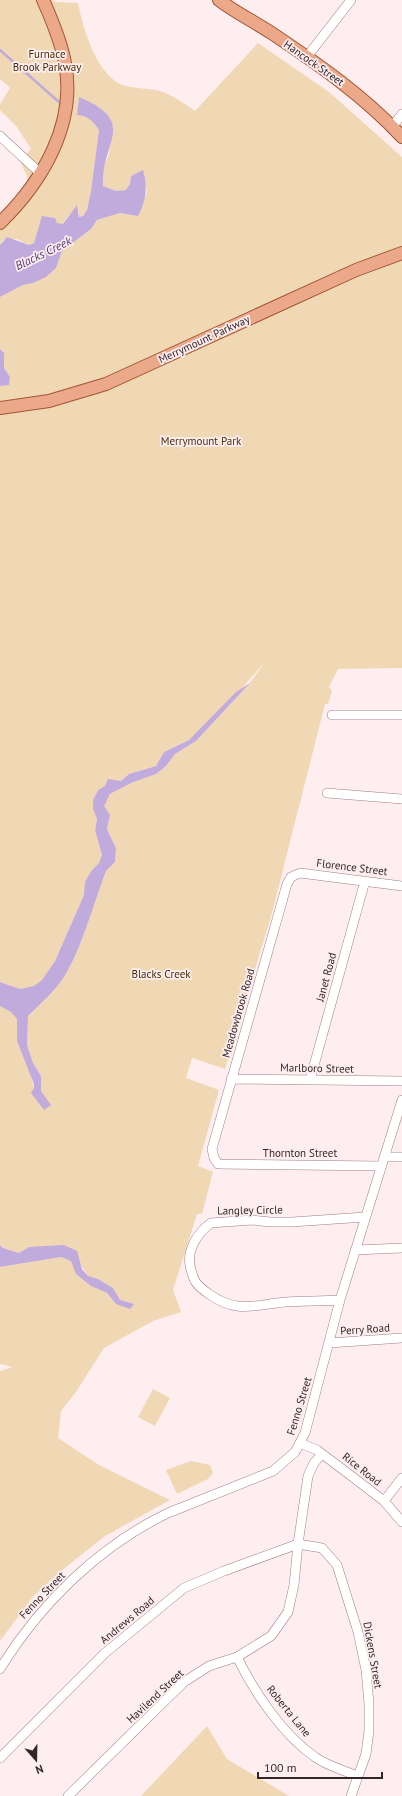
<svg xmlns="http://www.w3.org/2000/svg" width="402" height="1796" font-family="'PT Sans',sans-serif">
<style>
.green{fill:#f0d8b5}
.water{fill:#c0abdc}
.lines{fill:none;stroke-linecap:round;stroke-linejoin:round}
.stream{stroke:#c0abdc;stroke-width:2.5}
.minor-casing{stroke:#9f7d81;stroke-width:10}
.major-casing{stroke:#a25534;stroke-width:14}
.minor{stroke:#fff;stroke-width:9}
.major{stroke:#eba989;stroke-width:12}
.labels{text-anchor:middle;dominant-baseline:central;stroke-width:3.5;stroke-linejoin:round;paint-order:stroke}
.park-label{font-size:11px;fill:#432d05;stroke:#feeef0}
.street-label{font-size:11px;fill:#342628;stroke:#feeef0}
.water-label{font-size:12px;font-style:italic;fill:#563976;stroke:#feeef0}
</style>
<rect width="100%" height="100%" fill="#feeef0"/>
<!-- green -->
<path class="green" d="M0 0H53L56 2 78 3C83 28 96 72 120 84 134 90 149 87 163 92 174 96 185 104 195 111L258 43 329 92 402 157V668L338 669 329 687 332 691 328 704H325L272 913 225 1069 192 1058 186 1078 219 1090 198 1166 213 1172 202 1214H197L173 1290 181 1312 153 1321 104 1348 76 1392 61 1411 58 1438 99 1465 170 1500 105 1536 56 1575 32 1598 0 1641V1371L13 1367 0 1364V1267L61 1257 72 1261 91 1286 107 1293 116 1304H134L120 1300C112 1285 104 1281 88 1276L79 1262 29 1247 19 1253 3 1248 0 1245V1006L11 1012 17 1019V1041L30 1072 34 1088 50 1105 41 1091V1076L33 1063 27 1045 28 1016C40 1004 54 992 64 977 81 950 94 903 106 871L115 862 116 848 107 828 110 815 103 806 110 794 131 783 156 774 166 766 175 754 196 741 250 683 264 663 243 687 189 740 164 752 156 766 129 774 121 781 98 790 93 800V809L97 819 95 830 102 855 99 863 92 870 84 895 55 961 42 980 34 986 20 989 0 982V386L9 385 10 377 4 368V353L0 349V297L23 285 33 283 56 268 62 251 91 229 97 220 120 213 138 216 147 192 143 171 131 176 130 184 127 190 116 191 103 186 102 171 109 154 113 126 85 116 91 119 99 130 91 191 87 210 83 216 79 217V211L68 216 63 224 41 222 34 243 29 245 17 239 3 240 0 245V217L27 184V176L20 161 31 149 17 127 0 110V104L10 88 0 79Z
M153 1389 170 1398 155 1426 138 1417Z
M191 1461 210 1465 213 1473 208 1479 177 1494 166 1470Z
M207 1726 227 1759 289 1796H141Z"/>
<!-- water -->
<path class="water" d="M79 97C140 123 100 142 103 186L116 191 126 190 130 184 131 176 143 170C148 188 146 200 138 216L120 213 97 220 91 229 62 251 56 268 46 277 33 283 23 285 0 297V245L7 237 29 245 34 243 42 216 55 218 57 223 63 224 77 205 79 217 83 216 87 210 91 191 99 130C92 120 88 116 77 115Z
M0 349 4 353V368L10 377 9 385 0 386Z
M250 683 196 741 175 754 166 766 156 774 131 783 110 794 104 806 110 815 107 829 116 848 115 862 106 871C94 903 81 950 64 977 54 992 40 1004 28 1016L27 1045 33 1063 41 1076V1091L51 1105 44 1110 31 1093 34 1088V1084L17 1041V1019L11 1012 0 1006V982L20 989 34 986 42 980 55 961 84 895 85 882 92 870 99 863 102 855 95 830 97 819 93 809V800L98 790 105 786 108 779 121 781 129 774 156 766 164 752 189 740 236 692Z
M0 1245 3 1248 19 1253 29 1247 64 1245 77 1251 82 1269 88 1276 98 1279 113 1288 120 1300 134 1304 130 1309 116 1304 107 1293 91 1286 76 1274 71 1261 61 1257 0 1267Z"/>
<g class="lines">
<!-- stream -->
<path class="stream" d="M0 50 59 102"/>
<!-- minor casing -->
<g class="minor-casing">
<path id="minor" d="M306 58 351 0
M392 127 402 114
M0 136 41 174
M332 715H402
M327 793 402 799
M231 1079 402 1081
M310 1080 365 881
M384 1157H402
M381 1166 218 1164 214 1158 212 1149 287 884 291 877 300 873 402 886
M355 1250 402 1248
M340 1300C321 1301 303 1301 285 1302 254 1305 237 1314 209 1294 196 1285 193 1281 190 1265 187 1250 198 1232 211 1223L252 1220 270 1222H292L365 1217
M329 1343 402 1338
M300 1443 317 1450 354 1478 384 1501 402 1522
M384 1501 402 1478
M237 1657C254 1692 283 1735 315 1757 327 1766 344 1770 357 1776
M0 1669C40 1604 99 1546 168 1513L273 1471 295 1452 305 1433 340 1300 402 1100
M0 1758 105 1653 184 1588 224 1571 298 1544 322 1548 337 1565 358 1632 366 1670 369 1704V1731L366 1754 351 1796
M68 1796 184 1682 209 1666 237 1657 271 1636 288 1612 294 1585 298 1544 308 1476 314 1463 322 1454"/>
</g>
<!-- major casing -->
<g class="major-casing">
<path id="major" d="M219 0C236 13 255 22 273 34 318 64 365 97 402 137
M0 223C42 182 77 124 65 63 61 41 52 20 43 0
M0 408 49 401 106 384 356 270 402 253"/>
</g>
<!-- minor -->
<use href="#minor" class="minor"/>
<!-- major -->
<use href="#major" class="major"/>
</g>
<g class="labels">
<!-- park labels -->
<g class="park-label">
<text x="47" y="54">Furnace<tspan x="47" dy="13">Brook Parkway</tspan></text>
<text x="201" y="441">Merrymount Park</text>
<text x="161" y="974">Blacks Creek</text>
</g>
<!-- street labels -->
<g class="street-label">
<text transform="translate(314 63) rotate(35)">Hancock Street</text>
<text transform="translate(204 339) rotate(-25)">Merrymount Parkway</text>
<text transform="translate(352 867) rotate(7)">Florence Street</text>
<text transform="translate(326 977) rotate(-75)">Janet Road</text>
<text transform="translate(238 1013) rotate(-74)">Meadowbrook Road</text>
<text transform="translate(317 1068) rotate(1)">Marlboro Street</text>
<text x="300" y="1153">Thornton Street</text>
<text transform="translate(250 1210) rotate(-1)">Langley Circle</text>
<text transform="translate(365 1329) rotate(-4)">Perry Road</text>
<text transform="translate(299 1406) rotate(-73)">Fenno Street</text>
<text transform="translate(362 1469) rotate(38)">Rice Road</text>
<text transform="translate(42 1595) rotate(-46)">Fenno Street</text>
<text transform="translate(127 1620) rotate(-40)">Andrews Road</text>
<text transform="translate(373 1655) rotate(80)">Dickens Street</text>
<text transform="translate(155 1696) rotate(-43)">Havilend Street</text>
<text transform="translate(289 1711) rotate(51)">Roberta Lane</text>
</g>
<!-- water labels -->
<g class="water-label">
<text transform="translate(43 253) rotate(-26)">Blacks Creek</text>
</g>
</g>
<!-- north arrow -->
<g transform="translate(36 1760) rotate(160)" stroke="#feeef0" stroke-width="3" paint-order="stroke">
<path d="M0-3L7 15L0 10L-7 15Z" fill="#342628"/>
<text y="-6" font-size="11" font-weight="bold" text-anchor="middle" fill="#342628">N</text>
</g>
<!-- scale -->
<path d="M258 1772v6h124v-6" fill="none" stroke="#342628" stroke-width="2"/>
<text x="264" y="1772" font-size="12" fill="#342628" stroke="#feeef0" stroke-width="3" paint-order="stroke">100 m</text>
</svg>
